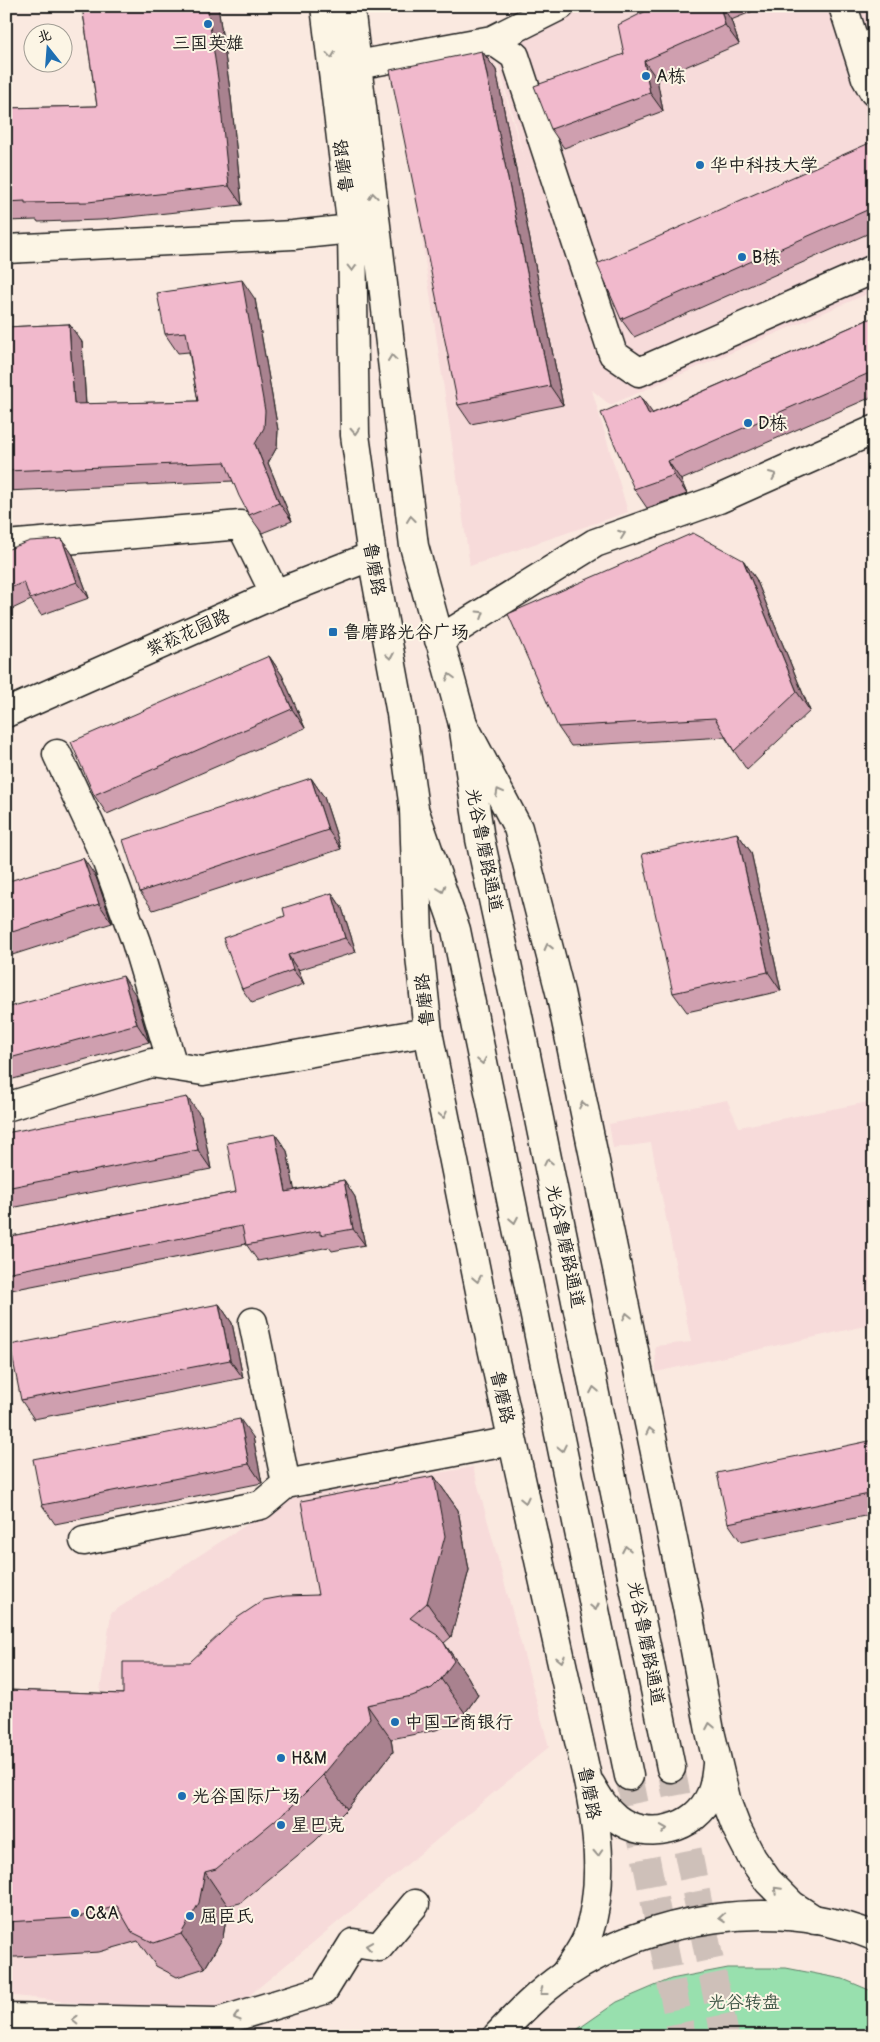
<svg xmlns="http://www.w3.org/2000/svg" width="880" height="2042" font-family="Pangolin,'LXGW WenKai TC',sans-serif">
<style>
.built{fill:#f7dbda}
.green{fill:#98e0ae;stroke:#5a7e65}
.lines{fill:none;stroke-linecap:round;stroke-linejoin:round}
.primary-tunnel{stroke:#cec0b9;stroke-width:28;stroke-dasharray:28 14;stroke-linecap:butt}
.minor-casing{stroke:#1c1c1c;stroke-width:31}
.tertiary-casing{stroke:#1c1c1c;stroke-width:31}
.secondary-casing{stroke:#1c1c1c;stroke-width:31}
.primary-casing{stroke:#1c1c1c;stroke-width:31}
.trunk-casing{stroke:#1c1c1c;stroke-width:31}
.minor{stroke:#fcf5e5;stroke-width:28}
.tertiary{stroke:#fcf5e5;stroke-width:28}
.secondary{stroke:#fcf5e5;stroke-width:28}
.primary{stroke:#fcf5e5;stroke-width:28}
.trunk{stroke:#fcf5e5;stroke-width:28}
.wall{fill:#cf9faf;stroke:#1c1c1c}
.shaded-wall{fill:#a9828f;stroke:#1c1c1c}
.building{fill:#f1b9cc;stroke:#1c1c1c}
.oneway{stroke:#97938b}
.poi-dot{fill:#1f6fb2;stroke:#fcf5e5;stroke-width:2}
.labels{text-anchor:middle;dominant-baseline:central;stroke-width:4;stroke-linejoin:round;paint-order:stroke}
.poi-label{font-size:18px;fill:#1c1c1c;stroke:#fcf5e5;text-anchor:start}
.street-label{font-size:18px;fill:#1c1c1c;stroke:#fcf5e5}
.park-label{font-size:18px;fill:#415748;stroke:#fcf5e5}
</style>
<rect width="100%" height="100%" fill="#fae9e0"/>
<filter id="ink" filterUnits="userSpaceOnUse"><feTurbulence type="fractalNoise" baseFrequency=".02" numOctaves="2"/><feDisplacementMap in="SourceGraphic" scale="10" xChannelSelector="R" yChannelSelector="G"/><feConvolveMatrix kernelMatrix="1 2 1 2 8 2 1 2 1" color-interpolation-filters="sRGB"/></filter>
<g filter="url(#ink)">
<!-- built -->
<path class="built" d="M517 6H874V291L610 405 592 390 628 512 470 566 397 69 491 49 527 169 492 40Z
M727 1100 739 1127 874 1101V1324L656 1372 655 1346 691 1342 651 1143 613 1148 609 1124Z
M473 1467 549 1747 221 2019 6 1995V1710L97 1713 111 1613 286 1499Z"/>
<!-- green -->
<path class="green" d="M728 1968H786L843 1979 874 1992V2036H568L617 2002 671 1979Z"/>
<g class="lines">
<!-- primary-tunnel -->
<path class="primary-tunnel" d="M671 1768 725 2036
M629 1776 682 2036"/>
<!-- minor casing -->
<g class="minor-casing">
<path id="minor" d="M843 6 866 78 874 92
M492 40 515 56 613 354 639 372 874 269
M357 65 492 40 560 6
M6 249 293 235 352 229
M6 545 241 525 275 594
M439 640 595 543 719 499 874 430
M57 754 105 857 136 942 173 1066
M6 1107 151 1063 203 1071 428 1032
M253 1322 286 1484 512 1441
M84 1541 261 1505 286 1484"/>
</g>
<!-- tertiary casing -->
<g class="tertiary-casing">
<path id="tertiary" d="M6 713 275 594 372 556"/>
</g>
<!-- secondary casing -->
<g class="secondary-casing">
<path id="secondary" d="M325 6 352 229 355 435 372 556 401 714 414 809 418 937 428 1032 485 1316 587 1777C598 1829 605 1884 588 1935 583 1949 572 1963 564 1975
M350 6 414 546 463 724 518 828 560 992 688 1612 710 1731 727 1803 737 1829 752 1858 768 1881 792 1905 815 1920
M591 1785C598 1797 605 1809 616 1818 646 1842 696 1830 711 1794 715 1785 716 1775 717 1764"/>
</g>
<!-- primary casing -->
<g class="primary-casing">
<path id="primary" d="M463 724 480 839 515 1001 671 1768
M414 809 456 930 629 1776
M6 2018 218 2022 324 1990 353 1943 379 1947 415 1904"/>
</g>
<!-- trunk casing -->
<g class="trunk-casing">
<path id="trunk" d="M497 2036C518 2014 539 1992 564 1975 652 1916 774 1896 874 1936"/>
</g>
<!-- minor -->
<use href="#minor" class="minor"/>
<!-- tertiary -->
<use href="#tertiary" class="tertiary"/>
<!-- secondary -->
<use href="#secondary" class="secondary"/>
<!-- primary -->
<use href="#primary" class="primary"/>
<!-- trunk -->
<use href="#trunk" class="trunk"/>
</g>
<!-- wall -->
<path class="wall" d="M82 6H218L231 97 242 205 101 220 38 222 37 220 6 221V108L97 106Z
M656 6H766L731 20 739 44 657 79 663 111 564 148 551 129 624 54Z
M868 6H874V12H872Z
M482 51 496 70 563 405 471 424 458 405Z
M874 141V231L634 337 621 319Z
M255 299 278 430 277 447 268 463 292 521 262 533 249 515 233 481 6 491V327L69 324 82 342 86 404 198 401 189 352 178 353 165 334Z
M874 317V396L681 480 687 494 647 508 634 489 653 413Z
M62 539 73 555 89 598 41 615 31 600 6 612V550Z
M743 560 756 579 810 711 747 770 734 751 725 737 571 746 558 727Z
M269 656 282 675 305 728 107 814 94 795Z
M311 778 324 797 341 849 153 910 140 892Z
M737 833 751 852 781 991 687 1012 673 993Z
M96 877 112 923 6 957V882Z
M332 893 342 908 356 952 298 970 304 984 252 1003 242 989 285 916Z
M135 994 149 1042 6 1081V1008Z
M201 1116 211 1169 6 1209V1133Z
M275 1134 287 1151 294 1190 344 1180 355 1197 365 1245 332 1251 329 1247 258 1261 246 1244 6 1291V1237L236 1192Z
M219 1304 232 1323 243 1378 34 1419 21 1400Z
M253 1437 262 1483 55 1524 42 1505Z
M874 1440V1514L741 1542 728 1523Z
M434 1476 458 1510 469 1570 451 1637 444 1643 468 1677 478 1695 465 1713 455 1722 436 1730 391 1739 393 1752 347 1809 315 1841 240 1903 228 1906 223 1937 205 1968 177 1977 156 1966 138 1941 99 1952 16 1957H6V1690L123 1694 190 1662 318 1595Z"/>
<!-- shaded-wall -->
<path class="shaded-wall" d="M207 6H218L231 97 242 205 229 186Z
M720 6H722L731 20 739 44 725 25Z
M482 51 496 70 563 405 550 386Z
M644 61 657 79 663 111 650 93Z
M242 280 255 299 278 430 277 447 268 463 292 521 279 503 255 444Z
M69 324 82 342 87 423 74 404Z
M640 396 654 415H649Z
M668 461 681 480 687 494 674 475Z
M62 539 73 555 89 598 77 582Z
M743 560 756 579 810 711 797 692Z
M269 656 282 675 305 728 292 709Z
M311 778 324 797 341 849 328 830Z
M737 833 751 852 781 991 768 972Z
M83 858 96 877 112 923 99 904Z
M332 893 342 908 356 952 345 938Z
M288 955 298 970 304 984 293 970Z
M123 976 135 994 149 1042 137 1024Z
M187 1097 201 1116 211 1169 198 1150Z
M275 1134 287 1151 298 1208 286 1192Z
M344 1180 355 1197 365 1245 353 1229Z
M219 1304 232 1323 243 1378 230 1360Z
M240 1419 253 1437 262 1483 249 1464Z
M434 1476 458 1510 469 1570 451 1637 427 1603Z
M444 1643 468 1677 478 1695 465 1713 441 1679Z
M367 1705 391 1739 393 1752 347 1809 323 1775Z
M205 1872 228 1906 223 1937 205 1968 181 1934Z"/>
<!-- building -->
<path class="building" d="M82 6H207L218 79 229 186 88 202 25 203V201L6 202V108L97 106Z
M656 6H720L725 25 644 61 650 93 551 129 534 86 624 54 618 25Z
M482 51 550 386 458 405 390 70Z
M874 141V207L621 319 597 264Z
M242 280 265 411 264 428 255 444 279 503 249 515 239 496 225 462 6 471V327L69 324 74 404 198 401 186 332 165 334 157 293Z
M874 317V371L668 461 674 475 634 489 601 413 640 396 649 415Z
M693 533 743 560 797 692 734 751 715 718 558 727 508 614Z
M62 539 77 582 30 599 24 582 6 590V550L30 541Z
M269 656 292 709 94 795 71 742Z
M311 778 328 830 140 892 123 840Z
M737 833 768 972 673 993 642 854Z
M83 858 99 904 6 934V882Z
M332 893 345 938 288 955 293 970 242 989 223 938 285 916 283 908Z
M123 976 137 1024 6 1059V1008Z
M187 1097 198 1150 6 1188V1133Z
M275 1134 286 1192 344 1180 353 1229 320 1235V1231L246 1245 242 1226 6 1273V1237L236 1192 227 1143Z
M219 1304 230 1360 21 1400 10 1345Z
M240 1419 249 1464 42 1505 33 1459Z
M874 1440V1493L728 1523 717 1473Z
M434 1476 445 1536 427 1603 410 1618 437 1635 444 1643 454 1661 441 1679 432 1688 412 1696 367 1705 370 1718 323 1775 291 1807 216 1869 205 1872 199 1903 181 1934 154 1943 132 1932 117 1906 75 1918 6 1922V1690L123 1694V1662H190L237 1618 264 1600 286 1596 318 1595 301 1501Z"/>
<!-- one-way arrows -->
<defs><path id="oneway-chevron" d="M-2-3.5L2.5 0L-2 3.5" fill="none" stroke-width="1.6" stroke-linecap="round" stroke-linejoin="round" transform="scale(1.25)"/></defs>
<g class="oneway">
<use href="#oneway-chevron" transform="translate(331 55) rotate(83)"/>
<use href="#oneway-chevron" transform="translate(373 196) rotate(-97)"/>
<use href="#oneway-chevron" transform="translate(352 268) rotate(89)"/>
<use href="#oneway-chevron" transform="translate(392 358) rotate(-97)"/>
<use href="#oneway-chevron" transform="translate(355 431) rotate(87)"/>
<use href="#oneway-chevron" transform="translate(773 475) rotate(-24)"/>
<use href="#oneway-chevron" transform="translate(411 519) rotate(-97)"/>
<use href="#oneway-chevron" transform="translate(622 534) rotate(-20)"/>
<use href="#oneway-chevron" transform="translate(481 614) rotate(-32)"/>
<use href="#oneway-chevron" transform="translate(390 656) rotate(80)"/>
<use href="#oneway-chevron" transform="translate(450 677) rotate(-106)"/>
<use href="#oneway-chevron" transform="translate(499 792) rotate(-118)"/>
<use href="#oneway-chevron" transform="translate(442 889) rotate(71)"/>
<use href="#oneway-chevron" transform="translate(548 947) rotate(-104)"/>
<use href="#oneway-chevron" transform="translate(482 1061) rotate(79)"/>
<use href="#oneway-chevron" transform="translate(583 1105) rotate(-102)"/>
<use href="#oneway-chevron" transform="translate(443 1115) rotate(78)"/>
<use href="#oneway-chevron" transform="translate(548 1162) rotate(-102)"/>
<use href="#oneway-chevron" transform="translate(514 1220) rotate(79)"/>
<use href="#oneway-chevron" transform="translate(477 1279) rotate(79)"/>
<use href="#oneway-chevron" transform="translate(627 1316) rotate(-102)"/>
<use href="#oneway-chevron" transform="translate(594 1390) rotate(-101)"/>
<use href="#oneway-chevron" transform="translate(650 1431) rotate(-102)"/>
<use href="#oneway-chevron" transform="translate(562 1448) rotate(78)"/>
<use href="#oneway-chevron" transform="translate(525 1500) rotate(77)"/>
<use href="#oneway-chevron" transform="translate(626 1549) rotate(-101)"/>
<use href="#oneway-chevron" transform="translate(595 1607) rotate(78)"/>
<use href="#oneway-chevron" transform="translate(561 1659) rotate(77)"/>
<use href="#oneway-chevron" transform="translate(710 1726) rotate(-101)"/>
<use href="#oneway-chevron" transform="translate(664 1829) rotate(-9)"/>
<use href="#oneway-chevron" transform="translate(598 1853) rotate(87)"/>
<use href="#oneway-chevron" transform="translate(777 1890) rotate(-135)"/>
<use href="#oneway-chevron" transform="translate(722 1918) rotate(176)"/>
<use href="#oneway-chevron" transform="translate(369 1946) rotate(-171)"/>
<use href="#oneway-chevron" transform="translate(543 1992) rotate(142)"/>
<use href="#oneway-chevron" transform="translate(237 2017) rotate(163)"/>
<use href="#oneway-chevron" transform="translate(75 2020) rotate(-179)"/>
</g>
</g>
<!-- markers -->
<g class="poi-dot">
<circle cx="208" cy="24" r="5"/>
<circle cx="646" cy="76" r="5"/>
<circle cx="700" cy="165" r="5"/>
<circle cx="742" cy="257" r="5"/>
<circle cx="748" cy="423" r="5"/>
<rect x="328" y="627" width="10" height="10" rx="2.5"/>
<circle cx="395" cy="1722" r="5"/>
<circle cx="281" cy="1758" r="5"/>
<circle cx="182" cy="1796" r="5"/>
<circle cx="281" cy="1825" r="5"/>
<circle cx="75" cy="1913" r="5"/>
<circle cx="190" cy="1916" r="5"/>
</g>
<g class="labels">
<!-- poi labels -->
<g class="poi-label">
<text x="208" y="43" text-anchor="middle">三国英雄</text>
<text x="656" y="76">A栋</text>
<text x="710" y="165">华中科技大学</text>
<text x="752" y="257">B栋</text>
<text x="758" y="423">D栋</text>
<text x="343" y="632">鲁磨路光谷广场</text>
<text x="405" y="1722">中国工商银行</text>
<text x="291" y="1758">H&amp;M</text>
<text x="192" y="1796">光谷国际广场</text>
<text x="291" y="1825">星巴克</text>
<text x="85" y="1913">C&amp;A</text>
<text x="200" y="1916">屈臣氏</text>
</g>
<!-- street labels -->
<g class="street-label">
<text transform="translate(344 166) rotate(-97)">鲁磨路</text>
<text transform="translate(374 569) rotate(80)">鲁磨路</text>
<text transform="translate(188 633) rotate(-24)">紫菘花园路</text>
<text transform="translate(484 850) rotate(79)">光谷鲁磨路通道</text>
<text transform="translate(425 1000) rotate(-96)">鲁磨路</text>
<text transform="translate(565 1246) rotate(78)">光谷鲁磨路通道</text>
<text transform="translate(502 1397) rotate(78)">鲁磨路</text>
<text transform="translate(646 1643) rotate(79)">光谷鲁磨路通道</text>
<text transform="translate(589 1793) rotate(79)">鲁磨路</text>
</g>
<!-- park labels -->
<g class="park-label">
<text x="744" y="2002">光谷转盘</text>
</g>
</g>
<!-- margin -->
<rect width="880" height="2042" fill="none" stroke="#fcf5e5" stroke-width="25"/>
<rect x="12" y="12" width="855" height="2017" fill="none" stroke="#1c1c1c" stroke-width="2" filter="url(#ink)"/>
<!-- north arrow -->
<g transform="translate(48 48) rotate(343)"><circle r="24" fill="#fcf5e5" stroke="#a29e95"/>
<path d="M0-4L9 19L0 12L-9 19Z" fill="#1f6fb2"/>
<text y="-8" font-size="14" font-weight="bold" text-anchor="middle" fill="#1c1c1c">北</text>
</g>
</svg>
